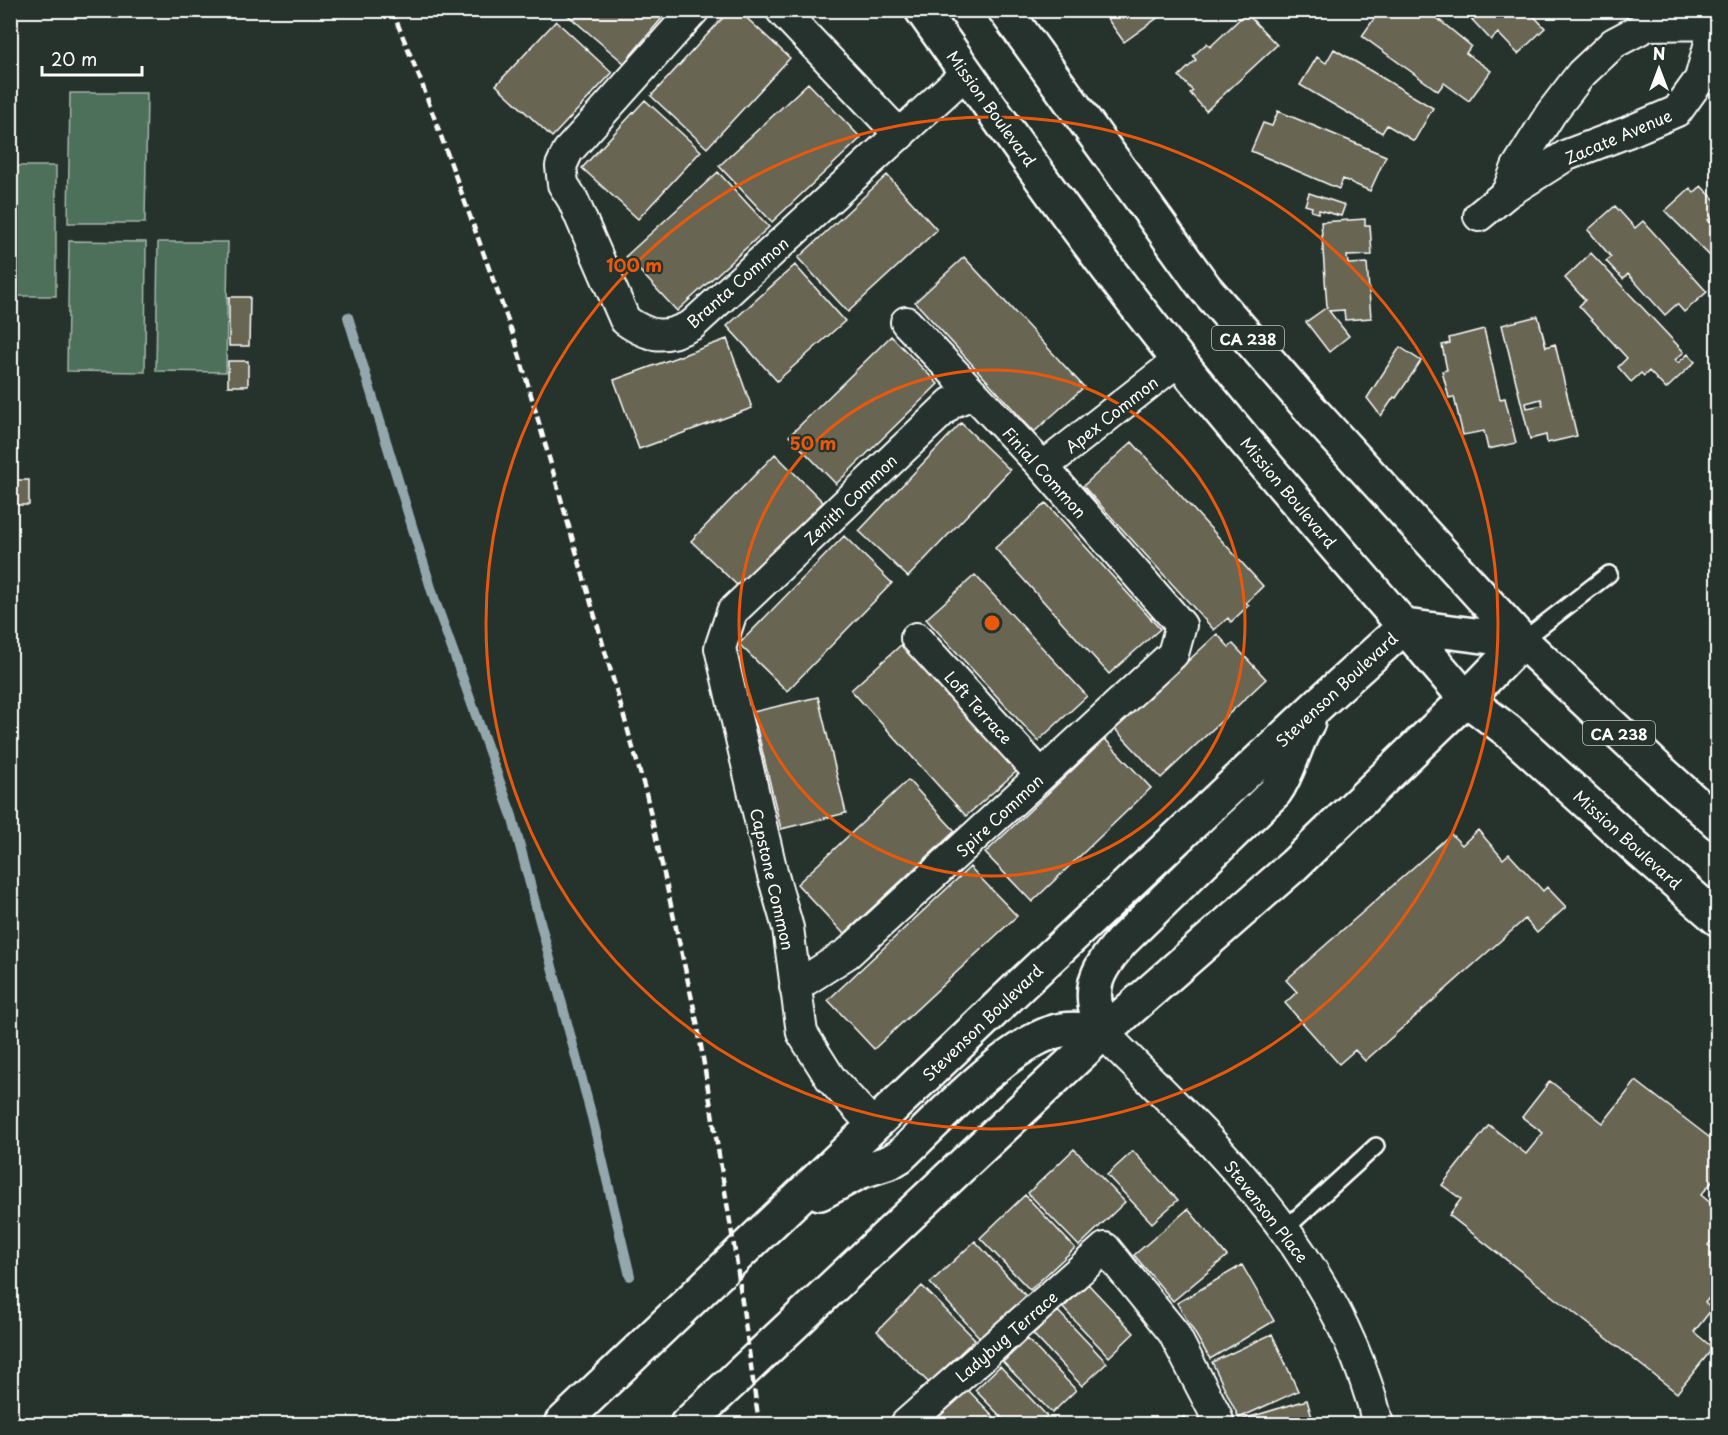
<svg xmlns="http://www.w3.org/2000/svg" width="1728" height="1435" font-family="'Playpen Sans',sans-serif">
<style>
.green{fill:#4d6f5a;stroke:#a6b7ac;stroke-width:1.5}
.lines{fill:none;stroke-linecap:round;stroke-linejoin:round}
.stream{stroke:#94a7ac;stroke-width:10}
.building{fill:#686652;stroke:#fff;stroke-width:1.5;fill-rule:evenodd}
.lane-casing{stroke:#fff;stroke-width:20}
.street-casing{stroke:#fff;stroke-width:34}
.primary-casing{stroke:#fff;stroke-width:38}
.lane{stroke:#26332d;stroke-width:15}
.street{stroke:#26332d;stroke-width:30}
.primary{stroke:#26332d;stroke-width:33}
.rail{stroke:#fff;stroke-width:4.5;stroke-dasharray:9 4.5;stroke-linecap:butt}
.ring{fill:none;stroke:#e8590c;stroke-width:3}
.labels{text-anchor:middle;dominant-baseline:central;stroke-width:4.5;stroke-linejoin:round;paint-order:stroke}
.shield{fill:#26332d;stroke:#bec2c0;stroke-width:1.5}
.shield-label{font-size:15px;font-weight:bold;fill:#fff}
.street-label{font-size:16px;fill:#fff;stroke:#26332d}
.centre{fill:#e8590c;stroke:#26332d;stroke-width:3}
.ring-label{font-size:18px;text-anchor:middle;font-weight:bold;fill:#e8590c;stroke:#26332d;stroke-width:4.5;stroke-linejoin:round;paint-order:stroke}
</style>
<rect width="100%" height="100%" fill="#26332d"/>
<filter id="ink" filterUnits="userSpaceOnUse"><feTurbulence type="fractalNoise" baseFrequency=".0167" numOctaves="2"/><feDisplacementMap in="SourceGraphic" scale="12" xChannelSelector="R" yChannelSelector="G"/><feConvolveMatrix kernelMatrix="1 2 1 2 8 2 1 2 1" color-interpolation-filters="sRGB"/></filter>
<g filter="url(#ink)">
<!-- green -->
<path class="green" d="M70 93H147L145 223H68Z
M11 166H56V296H11Z
M69 241 146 242 145 372 67 371Z
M158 242H228L226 372 156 371Z"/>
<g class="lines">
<!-- stream -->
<path class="stream" d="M348 317 435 601 512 816 593 1121 630 1276"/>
</g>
<!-- building -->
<path class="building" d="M566 10H669L624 63 564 12Z
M730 10H738L790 58 707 148 651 96Z
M1101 10H1155L1160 16 1124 42Z
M1311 10H1326L1318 18Z
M1380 10 1388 16 1393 10H1427L1471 46 1466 53 1491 71 1469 101 1444 83 1438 91 1362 36Z
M1463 10H1528L1545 28 1518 54 1498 33 1491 40Z
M1246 13 1277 45 1206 111 1190 93 1193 91 1179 76 1196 60 1193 56 1207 43 1210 47Z
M556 21 612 73 552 137 496 85Z
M1334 49 1433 108 1414 141 1387 125 1382 133 1300 85 1317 57 1326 63Z
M808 83 861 138 772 222 719 166Z
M645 100 701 151 638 219 582 168Z
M1278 111 1386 156 1370 191 1343 179 1339 189 1251 151 1263 123 1272 126Z
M718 172 769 227 677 311 626 256Z
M887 175 937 230 848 312 798 258Z
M1701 186 1718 203V211L1708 220 1714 226 1718 222V264L1665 211 1690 188 1694 193Z
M1309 193 1345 205 1341 216 1319 210 1318 213 1311 211 1312 207 1305 205Z
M1615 206 1635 228 1643 221 1707 292 1684 312 1677 304 1665 315 1628 274 1623 279 1606 261 1611 257 1588 230Z
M1365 219V225H1370L1372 255 1347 256 1348 264 1367 263 1371 318 1345 320 1344 310 1329 311 1349 336 1329 352 1306 322 1327 307 1321 222Z
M1591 253 1684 352 1675 360 1678 363 1688 354 1695 362 1666 389 1649 371 1644 376 1641 373 1631 382 1618 367 1627 358 1579 306 1585 300 1565 278Z
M964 257 1084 387 1034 432 915 302Z
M795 265 845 321 777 381 727 326Z
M229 297H250L249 346H229Z
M1538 316 1546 347 1555 344 1577 436 1547 443 1546 435 1530 439 1502 325ZM1541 399 1543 405 1527 408 1526 403Z
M1484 329 1500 399 1505 398 1516 443 1488 449 1484 431 1463 435 1454 397 1449 398 1442 371 1447 370 1442 345 1450 343 1449 338Z
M891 336 938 384 836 484 789 436Z
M727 339 752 408 639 449 614 380Z
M1400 347 1421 361 1396 398 1394 397 1381 416 1367 398Z
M228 361H248V386H228Z
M961 423 1010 470 908 577 859 531Z
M1132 442 1263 586 1246 603 1249 605 1231 622 1228 618 1214 630 1083 486Z
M775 454 823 502 739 587 691 541Z
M11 480H29V505H11Z
M1046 503 1160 629 1109 674 995 548Z
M844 536 892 583 787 691 739 644Z
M975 575 1087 696 1038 741 926 619Z
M1217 634 1229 647 1233 644 1266 679 1161 778 1115 729Z
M902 644 1017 771 966 816 851 690Z
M818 697 846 813 781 829 753 712Z
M1105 739 1151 788 1032 902 985 853Z
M908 780 955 831 844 934 797 884Z
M1478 830 1503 859 1509 854 1543 891 1547 887 1566 907 1537 933 1525 919 1365 1061 1355 1050 1339 1064 1285 1003 1297 992 1286 980 1451 834 1462 845Z
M970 867 1017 916 874 1049 828 1000Z
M1550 1081 1603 1123 1636 1081 1718 1144V1175L1701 1195 1713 1205 1718 1200V1233L1708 1245 1718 1252V1286L1705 1303 1712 1309 1694 1332 1713 1348 1677 1393 1449 1215 1461 1199 1442 1185 1489 1125 1526 1154 1543 1133 1522 1117Z
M1074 1149 1125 1202 1079 1246 1028 1193Z
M1133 1151 1178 1200 1152 1223 1107 1175Z
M1025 1195 1075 1248 1030 1290 980 1238Z
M1188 1209 1227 1256 1173 1301 1134 1255Z
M975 1241 1026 1296 981 1339 930 1283Z
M1242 1265 1274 1321 1210 1359 1177 1303Z
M1088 1284 1134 1333 1109 1357 1063 1308Z
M922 1286 975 1339 929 1383 877 1331Z
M1058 1311 1107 1363 1082 1386 1033 1334Z
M1272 1334 1298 1391 1239 1418 1212 1362Z
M1027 1339 1076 1390 1052 1413 1003 1362Z
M1000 1366 1047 1416 1038 1424H1008L975 1390Z
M968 1390 1001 1424H931Z
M1307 1400 1314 1424H1241L1240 1420Z
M1184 1417 1187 1424H1165Z"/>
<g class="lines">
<!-- lane casing -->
<g class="lane-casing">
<path id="lane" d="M1522 641 1609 574
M1285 1229 1376 1146"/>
</g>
<!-- street casing -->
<g class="street-casing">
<path id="street" d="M694 10 568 151 561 166 563 184 573 200 625 320C650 338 665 339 692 325L966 73
M781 10 900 135
M1507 193 1517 167 1551 113 1581 74 1614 43 1648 25 1715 24
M1479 216 1507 193 1567 155 1628 132 1677 111 1700 79 1715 24 1710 10
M1043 467 1179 360
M916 638 1041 775
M795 987 848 953 1173 654 1181 625 1043 467 906 322
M1103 1033C1219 1148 1338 1258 1378 1424
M874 1126 831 1079 802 1033 788 928 772 872 720 648 732 612 951 403 972 394
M906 1424 1105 1248 1173 1332 1216 1415 1219 1424"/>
</g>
<!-- primary casing -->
<g class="primary-casing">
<path id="primary" d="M922 10C997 116 1071 223 1151 325 1251 453 1361 574 1466 699L1508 731 1638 849 1718 919
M1005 10 1205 288 1312 411 1522 641 1656 767 1718 823
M1103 1033C1087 990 1093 974 1122 941L1275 792C1290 771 1294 744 1308 722
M820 1193 859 1172 890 1162 900 1156C936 1122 1014 1037 1062 1030 1075 1028 1090 1030 1103 1033
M561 1424 1024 982 1320 703 1405 626 1522 641
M687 1424 1103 1033 1294 865 1466 699 1522 641"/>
</g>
<!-- lane -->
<use href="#lane" class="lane"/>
<!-- street -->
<use href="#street" class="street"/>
<!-- primary -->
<use href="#primary" class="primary"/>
<!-- rail -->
<path class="rail" d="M392 10 422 84 515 340 646 793 697 1022 736 1258 759 1424"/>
</g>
</g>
<!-- distance rings -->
<g class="ring">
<circle cx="992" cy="623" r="253"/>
<circle cx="992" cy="623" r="506"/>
</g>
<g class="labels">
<!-- shield labels -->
<g class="shield">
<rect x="1212" y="326" width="72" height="24" rx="4.5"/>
<rect x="1583" y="721" width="72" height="24" rx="4.5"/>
</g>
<g class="shield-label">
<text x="1248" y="338">CA 238</text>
<text x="1619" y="733">CA 238</text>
</g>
<!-- street labels -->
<g class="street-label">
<text transform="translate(992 108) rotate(54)">Mission Boulevard</text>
<text transform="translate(1618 136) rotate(-23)">Zacate Avenue</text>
<text transform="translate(737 282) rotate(-41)">Branta Common</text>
<text transform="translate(1111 414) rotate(-38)">Apex Common</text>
<text transform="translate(1045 472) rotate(48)">Finial Common</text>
<text transform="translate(1289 492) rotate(50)">Mission Boulevard</text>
<text transform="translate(850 499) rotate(-44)">Zenith Common</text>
<text transform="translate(1336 689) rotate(-43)">Stevenson Boulevard</text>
<text transform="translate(979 707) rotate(48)">Loft Terrace</text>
<text transform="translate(999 815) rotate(-43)">Spire Common</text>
<text transform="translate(1628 839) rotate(42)">Mission Boulevard</text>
<text transform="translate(773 879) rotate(77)">Capstone Common</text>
<text transform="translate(982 1022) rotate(-44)">Stevenson Boulevard</text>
<text transform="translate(1267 1211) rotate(52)">Stevenson Place</text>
<text transform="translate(1006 1336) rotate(-41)">Ladybug Terrace</text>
</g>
</g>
<circle cx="992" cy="623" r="9" class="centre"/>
<g class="ring-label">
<text x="634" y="272">100 m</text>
<text x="813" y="450">50 m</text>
</g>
<!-- margin -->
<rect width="1728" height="1435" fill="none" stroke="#26332d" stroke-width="36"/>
<rect x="18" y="18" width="1692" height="1399" fill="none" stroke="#fff" stroke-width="2" filter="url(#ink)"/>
<!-- north arrow -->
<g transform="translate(1659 69)" stroke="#26332d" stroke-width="4.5" paint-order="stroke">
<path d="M0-4.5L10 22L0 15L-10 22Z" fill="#ffffff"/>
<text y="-9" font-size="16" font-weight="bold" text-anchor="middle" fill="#ffffff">N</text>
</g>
<!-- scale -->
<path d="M42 66v9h100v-9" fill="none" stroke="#ffffff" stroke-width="3"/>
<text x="51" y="66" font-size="18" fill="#ffffff" stroke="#26332d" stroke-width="4.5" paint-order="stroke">20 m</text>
</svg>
